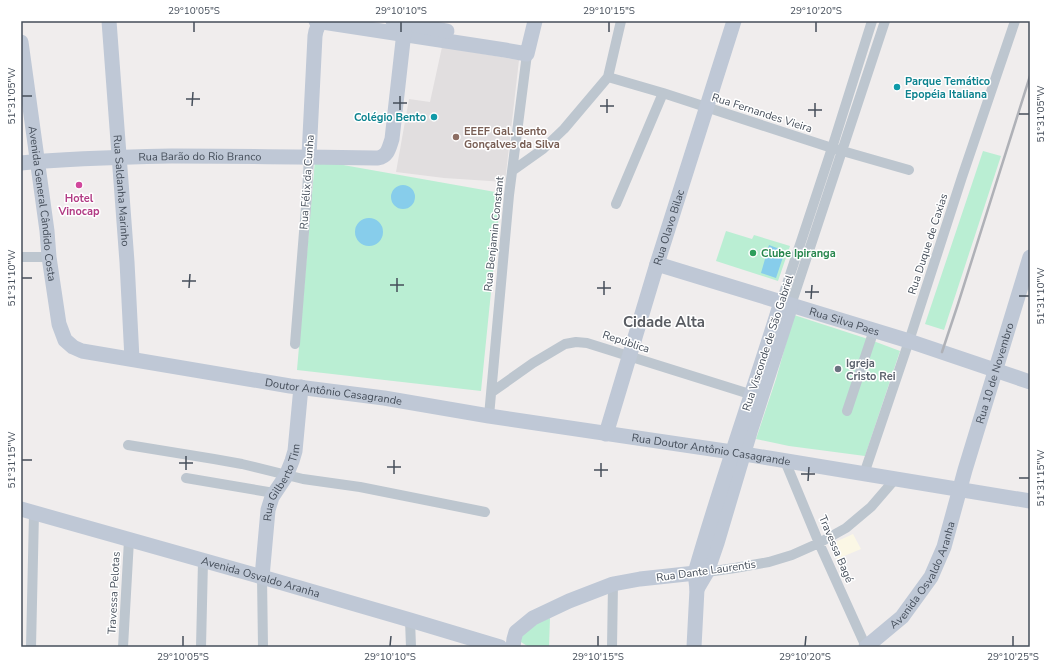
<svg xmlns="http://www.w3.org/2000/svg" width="1051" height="668" font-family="'Nunito Sans',sans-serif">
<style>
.commercial{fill:#fbf7e5}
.education{fill:#e1dedf}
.green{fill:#baeed3}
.water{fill:#87cdeb}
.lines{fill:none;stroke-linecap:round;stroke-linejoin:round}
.street{stroke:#bdc6cf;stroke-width:10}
.secondary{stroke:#bfc8d6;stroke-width:15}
.rail{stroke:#afb1b7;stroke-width:2.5}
.ticks{fill:none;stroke:#454e5a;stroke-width:1.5}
.culture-dot{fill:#0f9aa8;stroke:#fff;stroke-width:1.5}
.education-dot{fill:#8d6e63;stroke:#fff;stroke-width:1.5}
.hotel-dot{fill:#d1479c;stroke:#fff;stroke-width:1.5}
.leisure-dot{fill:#2e9e5b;stroke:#fff;stroke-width:1.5}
.worship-dot{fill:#6b7280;stroke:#fff;stroke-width:1.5}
.labels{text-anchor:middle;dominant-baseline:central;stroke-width:3;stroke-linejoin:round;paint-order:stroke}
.culture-label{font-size:11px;font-weight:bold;fill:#0d838f;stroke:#fff;text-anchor:start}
.street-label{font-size:11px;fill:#454e5a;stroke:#fff}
.education-label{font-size:11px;font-weight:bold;fill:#785e54;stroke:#fff;text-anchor:start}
.hotel-label{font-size:11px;font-weight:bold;fill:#b23c85;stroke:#fff}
.leisure-label{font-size:11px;font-weight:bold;fill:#27864d;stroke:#fff;text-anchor:start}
.worship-label{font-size:11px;font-weight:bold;fill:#5b616d;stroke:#fff;text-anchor:start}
.district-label{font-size:15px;font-weight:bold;fill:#595c62;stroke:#fff}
.neatline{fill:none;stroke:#454e5a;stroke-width:1.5}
.ticks-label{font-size:10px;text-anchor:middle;fill:#454e5a}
</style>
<rect width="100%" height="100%" fill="#f0eded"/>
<!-- commercial -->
<path class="commercial" d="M853 534 861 549 837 559 831 544Z"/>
<!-- education -->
<path class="education" d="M442 47 519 60 505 182 444 178 396 172 409 99 430 102Z"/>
<!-- green -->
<path class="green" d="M983 151 1001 156 944 330 925 324Z
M315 160 501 193 481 391 297 370Z
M726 231 752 239 754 235 790 246 778 281 716 261Z
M794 315 868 339 900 351 865 456 789 446 756 439 776 379Z
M550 618 549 647H529L516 639 531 625Z"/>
<!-- water -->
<path class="water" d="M391 197a12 12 0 1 1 24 0a12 12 0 1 1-24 0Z
M355 232a14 14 0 1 1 28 0a14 14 0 1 1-28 0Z
M769 245 785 251 776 278 761 273Z"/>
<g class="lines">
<!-- street -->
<path class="street" d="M608 77 663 93 832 148 909 170
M512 171 543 149 564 129 608 77 621 21
M616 204 663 93
M21 257H49
M781 302 832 148 872 21
M791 305 885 21
M295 344 307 195 309 156
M492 392 533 363 565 344 576 342 587 343 756 396
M847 411 874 330
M489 416 509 195 527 54
M128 445 214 459 242 464 303 479 360 487 485 512
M785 461 819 543 866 647
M864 474 909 341 962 177 1015 21
M186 478 274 493
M707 572 735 568 769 562 792 555 819 543 846 528 871 507 896 478
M262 577 263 647
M410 620 411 647
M31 647 34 513
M123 647 129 540
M201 647 203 561
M612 647 613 584"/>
<!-- secondary -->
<g class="secondary">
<path id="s1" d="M109 21 127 262 132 359"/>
<path d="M316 21 505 50 527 54 535 21"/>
<path d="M393 21 447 31"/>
<path id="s2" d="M21 42 47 231 49 257 59 324 65 340 73 347 82 351 290 386 384 398 489 416 732 452 1030 501"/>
<path d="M309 156 315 36 316 31 320 21"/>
<path id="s3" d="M21 163C71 158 122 157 172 156 241 156 309 157 378 158 388 156 389 148 392 139L405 23"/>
<path id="s4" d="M657 264 909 341 1030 382"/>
<path id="s5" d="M606 434 657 264 734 21"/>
<path id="s6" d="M21 509 262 577 410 620 500 647"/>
<path id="s7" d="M262 577 268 510 272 497 286 476 292 461 295 451 301 387"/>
<path d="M697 589 707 572 717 543 750 432 791 305"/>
<path d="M513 647 514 639 516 632 533 618 569 601 613 584 640 579 705 572"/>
<path d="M694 647 697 589 695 573C721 482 753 393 781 302"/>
<path id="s8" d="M866 647 902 617 931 577 944 547 965 470 1030 257"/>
</g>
<!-- rail -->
<path class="rail" d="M942 352 958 304 1030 76"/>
</g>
<!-- ticks -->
<path class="ticks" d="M194 32V22M401 32V22M609 32V22M816 32V22M22 96H32M186 99H200M393 103H407M192 106 193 92M600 106H614M400 110V96M808 110H822M607 113V99M1019 114H1029M815 117V103M22 278H32M182 281H196M390 285H404M189 288 190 274M597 288H611M397 292V278M805 292H819M604 295V281M1019 296H1029M811 299 812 285M22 460H32M179 463H193M387 467H401M186 470V456M594 470H608M394 474V460M801 474H815M601 477V463M1019 478H1029M808 481 809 467M183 646V636M390 646 391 636M598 646V636M805 646 806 636M1013 646V636"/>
<!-- markers -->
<g class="culture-dot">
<circle cx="897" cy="87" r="4"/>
<circle cx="434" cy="117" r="4"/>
</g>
<circle class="education-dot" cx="456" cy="137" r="4"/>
<circle class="hotel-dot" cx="79" cy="185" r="4"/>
<circle class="leisure-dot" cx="753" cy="253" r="4"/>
<circle class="worship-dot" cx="838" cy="369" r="4"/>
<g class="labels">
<!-- culture labels -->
<g class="culture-label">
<text x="905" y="81">Parque Temático<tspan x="905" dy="13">Epopéia Italiana</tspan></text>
<text x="426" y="117" text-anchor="end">Colégio Bento</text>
</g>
<!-- street labels -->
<g class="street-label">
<text transform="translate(762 113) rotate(18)">Rua Fernandes Vieira</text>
<text stroke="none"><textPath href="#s3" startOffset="179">Rua Barão do Rio Branco</textPath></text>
<text transform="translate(307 182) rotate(-86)">Rua Félix da Cunha</text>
<text stroke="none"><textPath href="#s1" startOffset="170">Rua Saldanha Marinho</textPath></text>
<text stroke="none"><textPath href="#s2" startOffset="163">Avenida General Cândido Costa</textPath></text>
<text stroke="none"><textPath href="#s5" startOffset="216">Rua Olavo Bilac</textPath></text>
<text transform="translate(494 234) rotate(-84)">Rua Benjamin Constant</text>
<text transform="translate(928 244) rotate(-72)">Rua Duque de Caxias</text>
<text stroke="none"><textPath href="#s4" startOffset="196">Rua Silva Paes</textPath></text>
<text transform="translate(626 342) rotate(18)">República</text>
<text transform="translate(768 343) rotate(-72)">Rua Visconde de São Gabriel</text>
<text stroke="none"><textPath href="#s8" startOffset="310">Rua 10 de Novembro</textPath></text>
<text stroke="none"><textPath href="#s2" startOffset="577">Doutor Antônio Casagrande</textPath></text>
<text stroke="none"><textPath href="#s2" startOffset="959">Rua Doutor Antônio Casagrande</textPath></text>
<text stroke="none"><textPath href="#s7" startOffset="98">Rua Gilberto Tim</textPath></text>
<text transform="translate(836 549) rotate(67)">Travessa Bagé</text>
<text transform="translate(706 571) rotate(-8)">Rua Dante Laurentis</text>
<text stroke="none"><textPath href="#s8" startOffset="94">Avenida Osvaldo Aranha</textPath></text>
<text stroke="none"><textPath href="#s6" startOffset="249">Avenida Osvaldo Aranha</textPath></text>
<text transform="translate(114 593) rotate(-87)">Travessa Pelotas</text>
</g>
<!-- education labels -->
<g class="education-label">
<text x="464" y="131">EEEF Gal. Bento<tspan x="464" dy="13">Gonçalves da Silva</tspan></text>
</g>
<!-- hotel labels -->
<g class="hotel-label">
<text x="79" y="198">Hotel<tspan x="79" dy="13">Vinocap</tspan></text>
</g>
<!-- leisure labels -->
<g class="leisure-label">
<text x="761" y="253">Clube Ipiranga</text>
</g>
<!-- worship labels -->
<g class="worship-label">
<text x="846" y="363">Igreja<tspan x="846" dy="13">Cristo Rei</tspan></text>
</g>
<!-- district labels -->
<g class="district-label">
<text x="664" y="322">Cidade Alta</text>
</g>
</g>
<!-- border -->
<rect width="1051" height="668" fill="none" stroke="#ffffff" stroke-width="44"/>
<rect x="22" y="22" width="1007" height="624" class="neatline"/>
<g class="ticks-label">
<text x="194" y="14">29°10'05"S</text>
<text x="401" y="14">29°10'10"S</text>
<text x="609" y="14">29°10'15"S</text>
<text x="816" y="14">29°10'20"S</text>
<text transform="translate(11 96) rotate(-90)" y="4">51°31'05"W</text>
<text transform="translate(1040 114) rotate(-90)" y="4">51°31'05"W</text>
<text transform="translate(11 278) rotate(-90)" y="4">51°31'10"W</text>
<text transform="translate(1040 296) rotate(-90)" y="4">51°31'10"W</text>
<text transform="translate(11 460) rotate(-90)" y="4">51°31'15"W</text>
<text transform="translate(1040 478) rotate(-90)" y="4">51°31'15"W</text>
<text x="183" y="660">29°10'05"S</text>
<text x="390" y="660">29°10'10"S</text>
<text x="598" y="660">29°10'15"S</text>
<text x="805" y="660">29°10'20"S</text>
<text x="1013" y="660">29°10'25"S</text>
</g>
</svg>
